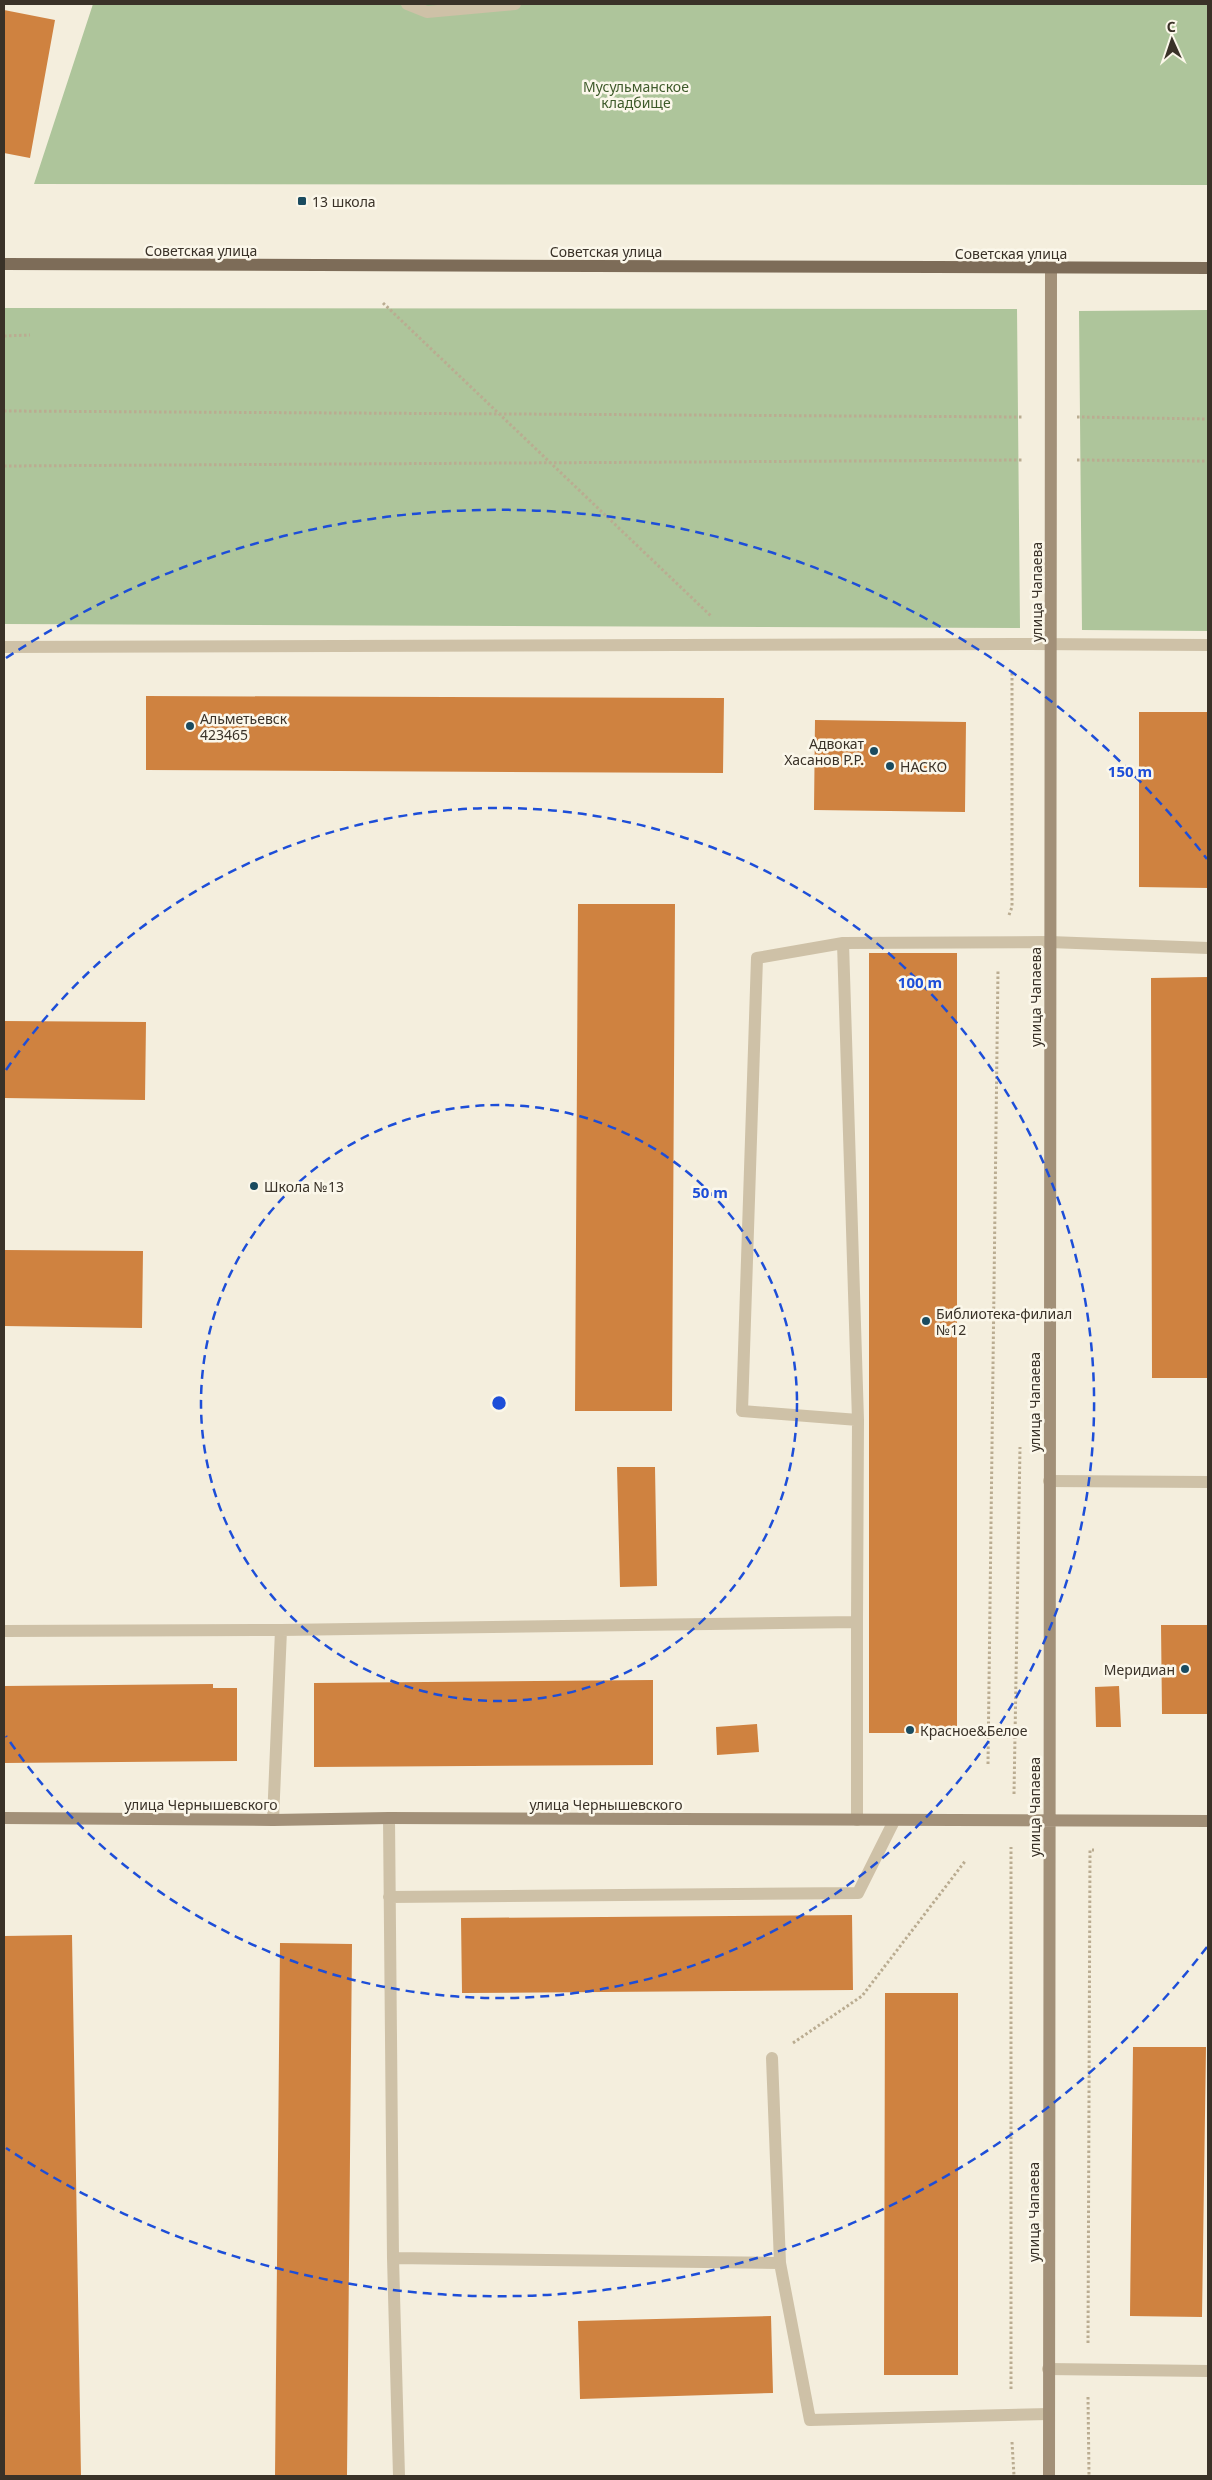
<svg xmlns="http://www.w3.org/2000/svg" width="1212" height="2480" font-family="'Noto Sans',sans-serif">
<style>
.green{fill:#aec59b}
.building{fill:#cf8240}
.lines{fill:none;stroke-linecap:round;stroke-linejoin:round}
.path{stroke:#baac91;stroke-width:3;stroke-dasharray:2.5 2.5;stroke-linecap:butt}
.lane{stroke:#cec1a7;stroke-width:12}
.street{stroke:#cec1a7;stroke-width:12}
.secondary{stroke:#a29078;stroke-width:12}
.primary{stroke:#7d6c58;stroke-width:12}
.ring{fill:none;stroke:#1d4ed8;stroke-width:2.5;stroke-dasharray:9 6}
.poi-dot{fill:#1a4b5f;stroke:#fbf7ea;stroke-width:2}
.labels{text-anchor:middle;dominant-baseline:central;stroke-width:5;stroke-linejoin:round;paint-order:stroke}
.park-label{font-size:14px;fill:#3e5a2a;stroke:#fbf7ea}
.poi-label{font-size:14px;fill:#3a3228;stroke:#fbf7ea;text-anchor:start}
.street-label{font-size:14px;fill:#3a3228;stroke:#fbf7ea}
.centre{fill:#1d4ed8;stroke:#fbf7ea;stroke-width:2.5}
.ring-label{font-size:15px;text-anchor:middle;font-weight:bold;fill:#1d4ed8;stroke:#fbf7ea;stroke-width:5;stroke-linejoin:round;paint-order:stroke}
</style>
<rect width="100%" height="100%" fill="#f4eedd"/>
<!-- green -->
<path class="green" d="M93 4H1208V185L34 184Z
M4 308 1017 309 1020 628 4 624Z
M1208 310V631L1082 630 1079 311Z"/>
<!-- building -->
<path class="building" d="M4 10 55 20 30 158 4 153Z
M146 696 724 698 723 773 146 770Z
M1139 712H1208V888L1139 887Z
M815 720 966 722 965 812 814 810Z
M578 904H675L672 1411H575Z
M869 953H957V1733H869Z
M1208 977V1378H1152L1151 978Z
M4 1021 146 1022 145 1100 4 1098Z
M4 1250 143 1251 142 1328 4 1326Z
M617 1467H655L657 1586 620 1587Z
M1161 1625H1208V1714H1162Z
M653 1680V1765L314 1767V1683Z
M213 1684V1688H237V1761L4 1763V1686Z
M1119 1686 1121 1727H1096L1095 1687Z
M757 1724 759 1752 717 1755 716 1727Z
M852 1915 853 1990 462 1993 461 1918Z
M72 1935 81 2476H4V1936Z
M280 1943 352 1944 347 2476H275Z
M885 1993H958V2375H884Z
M1133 2047H1206L1202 2317 1130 2316Z
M771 2316 773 2393 580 2399 578 2321Z"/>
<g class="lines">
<!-- path -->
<path class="path" d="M383 303 712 617
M4 336 30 335
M4 411 1023 417
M1077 417 1208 419
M1077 460 1208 461
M4 466 1023 460
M1009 915 1012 907V672
M988 1764 998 969
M1014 1794 1020 1447
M793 2043 862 1996 966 1860
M1088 2343 1090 1850H1094
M1011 2389V1847
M1088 2397 1089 2476
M1012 2442 1014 2476"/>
<!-- lane -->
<path class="lane" d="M407 4 427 12 515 4
M858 1420 742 1411 757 958 843 943 1050 942 1208 948
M1049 1481 1208 1482
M4 1631 281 1630 857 1622 858 1420 843 943
M389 1818 393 2258 399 2476
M273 1820 281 1630
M857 1820V1622
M389 1897 858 1893 894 1821
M772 2058 780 2263
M393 2258 780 2263 810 2420 1048 2414
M1048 2369 1208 2371"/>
<!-- street -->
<path class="street" d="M4 647 1029 644 1208 645"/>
<!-- secondary -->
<path class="secondary" d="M4 1818 273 1820 389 1818 1208 1821
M1049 2476 1051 268"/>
<!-- primary -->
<path class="primary" d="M4 264 1208 268"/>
</g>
<!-- distance rings -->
<g class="ring">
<circle cx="499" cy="1403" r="298"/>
<path d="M6 1070A595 595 0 1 1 6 1736"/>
<path d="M1207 1947A893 893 0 0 1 6 2148M6 658A893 893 0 0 1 1207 859"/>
</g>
<!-- markers -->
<g class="poi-dot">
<rect x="297" y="196" width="10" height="10" rx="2.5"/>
<circle cx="190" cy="726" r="5"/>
<circle cx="874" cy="751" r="5"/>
<circle cx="890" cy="766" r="5"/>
<circle cx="254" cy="1186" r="5"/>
<circle cx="926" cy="1321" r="5"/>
<circle cx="1185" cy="1669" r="5"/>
<circle cx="910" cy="1730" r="5"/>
</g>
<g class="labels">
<!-- park labels -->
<g class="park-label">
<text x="636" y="86">Мусульманское<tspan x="636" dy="16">кладбище</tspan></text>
</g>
<!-- poi labels -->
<g class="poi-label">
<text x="312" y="201">13 школа</text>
<text x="200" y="718">Альметьевск<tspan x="200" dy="16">423465</tspan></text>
<text x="864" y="743" text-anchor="end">Адвокат<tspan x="864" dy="16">Хасанов Р.Р.</tspan></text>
<text x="900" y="766">НАСКО</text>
<text x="264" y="1186">Школа №13</text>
<text x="936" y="1313">Библиотека-филиал<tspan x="936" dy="16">№12</tspan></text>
<text x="1175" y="1669" text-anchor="end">Меридиан</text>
<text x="920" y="1730">Красное&amp;Белое</text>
</g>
<!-- street labels -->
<g class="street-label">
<text x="201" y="250">Советская улица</text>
<text x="606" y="251">Советская улица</text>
<text x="1011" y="253">Советская улица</text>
<text transform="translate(1036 592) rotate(-90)">улица Чапаева</text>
<text transform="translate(1035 997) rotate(-90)">улица Чапаева</text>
<text transform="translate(1034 1402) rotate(-90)">улица Чапаева</text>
<text x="201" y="1804">улица Чернышевского</text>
<text x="606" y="1804">улица Чернышевского</text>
<text transform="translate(1034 1807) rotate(-90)">улица Чапаева</text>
<text transform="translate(1033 2212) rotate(-90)">улица Чапаева</text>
</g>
</g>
<circle cx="499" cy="1403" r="8" class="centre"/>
<g class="ring-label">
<text x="1130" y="777">150 m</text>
<text x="920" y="988">100 m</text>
<text x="710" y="1198">50 m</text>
</g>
<!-- border -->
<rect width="1212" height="2480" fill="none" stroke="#3a3228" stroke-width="10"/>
<!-- north arrow -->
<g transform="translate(1172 40) rotate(357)" stroke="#fbf7ea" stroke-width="4" paint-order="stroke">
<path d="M0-4L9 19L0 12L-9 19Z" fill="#3a3228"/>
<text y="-8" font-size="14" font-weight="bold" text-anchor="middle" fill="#3a3228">С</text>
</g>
</svg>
